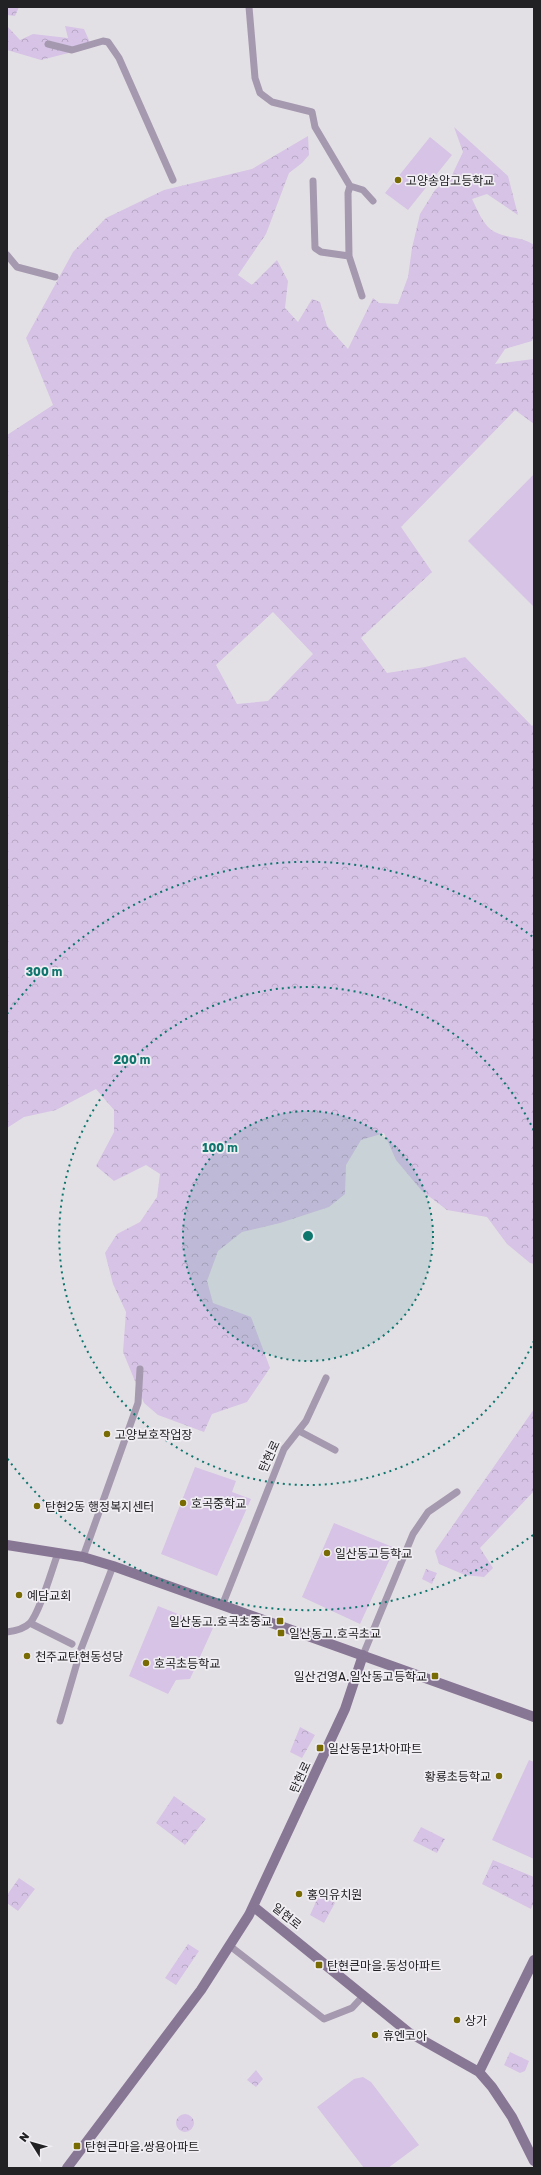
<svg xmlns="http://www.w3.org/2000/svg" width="541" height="2175" font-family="'Golos Text','Noto Sans KR',sans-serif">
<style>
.forest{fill:url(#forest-crowns);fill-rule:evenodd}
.garden{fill:#d6c3e5}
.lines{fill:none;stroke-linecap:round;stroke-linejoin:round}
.street{stroke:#a599af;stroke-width:7}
.secondary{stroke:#887695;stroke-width:10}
.ring{fill:none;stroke:#0f766e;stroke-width:2;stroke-dasharray:2 4}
.poi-dot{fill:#786b03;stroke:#f0edf3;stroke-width:1.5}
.labels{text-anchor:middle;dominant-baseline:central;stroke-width:3.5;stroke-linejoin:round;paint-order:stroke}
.poi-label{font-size:12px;fill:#222123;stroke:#f0edf3;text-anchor:start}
.street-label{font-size:12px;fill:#222123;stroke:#f0edf3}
.centre{fill:#0f766e;stroke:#f0edf3;stroke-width:2}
.ring-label{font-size:12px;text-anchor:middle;font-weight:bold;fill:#0f766e;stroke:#f0edf3;stroke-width:3.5;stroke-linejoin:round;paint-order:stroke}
</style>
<defs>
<pattern id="forest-crowns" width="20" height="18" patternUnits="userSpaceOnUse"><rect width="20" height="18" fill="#d6c3e5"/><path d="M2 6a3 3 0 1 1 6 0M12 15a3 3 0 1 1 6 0" fill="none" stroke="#b7a7c4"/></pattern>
</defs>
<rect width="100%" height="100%" fill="#e3e0e5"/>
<!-- forest -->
<path class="forest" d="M7 7H19L15 16 7 15Z
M65 26 84 29 92 47 41 60 7 50V26L20 40 33 34 68 38Z
M454 127 508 176 518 215 487 194 472 199C477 209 484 227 495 232 508 239 522 236 534 245V336L532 341 505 349 495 364 534 359V424L515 410 401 527 432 572 361 638 387 673 425 667 465 657 532 726 534 724V1264L530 1263 507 1244 487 1217 447 1210 422 1191 396 1160 384 1133 361 1140 346 1165 345 1194 329 1207 280 1223 242 1232 218 1251 207 1281 213 1303 251 1317 270 1368 247 1402 212 1414 204 1432 158 1415 144 1403 123 1352 126 1312 113 1284 105 1253 117 1234 140 1222 157 1197 160 1174 146 1165 114 1181 96 1166 114 1132V1110L96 1089 56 1110 24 1117 7 1128V435L53 405 26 338 73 252 106 218 164 190 252 169 308 136 309 155 302 163 289 173 266 234 238 275 252 285 277 260 288 281 285 308 298 322 312 299 320 302 327 326 348 349 373 298 379 303 398 304 408 277 412 248 420 214 435 190 452 175 463 152ZM273 612 313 654 268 701 237 704 216 665Z
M534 1409V1491L480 1548 493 1568 484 1577 465 1575 439 1564 435 1551Z
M426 1569 437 1573 432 1584 422 1579Z
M300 1727 315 1735 302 1758 290 1752Z
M174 1796 206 1819 185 1845 156 1823Z
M421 1827 445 1839 437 1853 413 1841Z
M493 1860 534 1877V1902L531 1909 482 1884Z
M19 1878 35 1889 18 1911 7 1903V1895Z
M319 1895 335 1903 324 1923 310 1915Z
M188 1944 199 1951 176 1985 165 1978Z
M510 2052 529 2061 525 2071 520 2073 504 2065Z
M256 2070 263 2079 256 2087 247 2080Z
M176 2123a9 9 0 1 1 18 0a9 9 0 1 1-18 0Z"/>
<!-- garden -->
<path class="garden" d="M430 137 452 155 408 210 385 193Z
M534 474V607L468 541Z
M195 1467 236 1481 232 1492 251 1499 217 1576 161 1554Z
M334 1523 395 1548 360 1624 302 1597Z
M158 1606 213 1628 190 1679 176 1680 168 1694 129 1676Z
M529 1760 534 1762V1859L492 1840Z
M363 2077 371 2082 419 2145 388 2168H364L317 2107 354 2079Z"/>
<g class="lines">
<!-- street -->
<path class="street" d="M249 7 255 78 260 93 272 102 312 112 315 127 350 186 363 190 373 201
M48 44 72 50 103 41 108 42 119 58 173 180
M313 181 315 248 321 252 349 256
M350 186 348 193 349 256 362 296
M7 255 17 267 55 277
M299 1431 335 1450
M83 1557 138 1403 140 1369
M222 1606 284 1449 306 1421 326 1378
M30 1623 72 1644
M7 1632C15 1631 24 1629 30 1623 40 1612 52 1569 58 1553
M363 1655 413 1534 428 1512 457 1492
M60 1721 81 1649 113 1566
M230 1946 324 2019 352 2008 364 1995"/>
<!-- secondary -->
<path class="secondary" d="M7 1545 83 1557 113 1566 534 1717
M254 1907 408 2032 479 2072 492 2087 512 2117 534 2161
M479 2072 534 1960
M67 2168 201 1990 249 1915 345 1709 363 1655"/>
</g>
<!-- distance rings -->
<circle cx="308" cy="1236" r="125" fill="#0f766e" fill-opacity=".12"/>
<g class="ring">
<circle cx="308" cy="1236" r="125"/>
<path d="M534 1341A249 249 0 1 1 534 1131"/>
<path d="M533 1535A374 374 0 0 1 7 1458M7 1014A374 374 0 0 1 533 937"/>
</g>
<!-- markers -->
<g class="poi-dot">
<circle cx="398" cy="180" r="4"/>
<circle cx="107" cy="1434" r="4"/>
<circle cx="183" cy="1503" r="4"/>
<circle cx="37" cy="1506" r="4"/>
<circle cx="327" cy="1553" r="4"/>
<circle cx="19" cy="1595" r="4"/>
<rect x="276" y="1617" width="8" height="8" rx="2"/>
<rect x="277" y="1629" width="8" height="8" rx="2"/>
<circle cx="27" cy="1656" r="4"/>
<circle cx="146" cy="1663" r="4"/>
<rect x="431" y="1672" width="8" height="8" rx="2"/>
<rect x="316" y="1744" width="8" height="8" rx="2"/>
<circle cx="499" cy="1776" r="4"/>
<circle cx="299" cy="1894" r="4"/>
<rect x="315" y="1961" width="8" height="8" rx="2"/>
<circle cx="457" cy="2020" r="4"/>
<circle cx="375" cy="2035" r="4"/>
<rect x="73" y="2142" width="8" height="8" rx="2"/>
</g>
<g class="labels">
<!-- poi labels -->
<g class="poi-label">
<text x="406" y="180">고양송암고등학교</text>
<text x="115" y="1434">고양보호작업장</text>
<text x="191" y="1503">호곡중학교</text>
<text x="45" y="1506">탄현2동 행정복지센터</text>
<text x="335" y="1553">일산동고등학교</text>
<text x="27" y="1595">예담교회</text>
<text x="272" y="1621" text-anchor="end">일산동고.호곡초중교</text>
<text x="289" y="1633">일산동고.호곡초교</text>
<text x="35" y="1656">천주교탄현동성당</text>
<text x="154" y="1663">호곡초등학교</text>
<text x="427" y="1676" text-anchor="end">일산건영A.일산동고등학교</text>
<text x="328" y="1748">일산동문1차아파트</text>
<text x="491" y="1776" text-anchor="end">황룡초등학교</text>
<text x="307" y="1894">홍익유치원</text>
<text x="327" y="1965">탄현큰마을.동성아파트</text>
<text x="465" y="2020">상가</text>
<text x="383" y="2035">휴엔코아</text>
<text x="85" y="2146">탄현큰마을.쌍용아파트</text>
</g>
<!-- street labels -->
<g class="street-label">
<text transform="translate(269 1456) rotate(-65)">탄현로</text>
<text transform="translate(300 1777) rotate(-65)">탄현로</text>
<text transform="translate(287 1916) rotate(39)">일현로</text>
</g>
</g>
<circle cx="308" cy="1236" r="6" class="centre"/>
<g class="ring-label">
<text x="44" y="976">300 m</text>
<text x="132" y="1064">200 m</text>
<text x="220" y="1152">100 m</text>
</g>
<!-- border -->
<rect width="541" height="2175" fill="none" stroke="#222123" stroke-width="16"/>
<!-- north arrow -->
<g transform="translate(32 2143) rotate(307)" stroke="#f0edf3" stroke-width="3" paint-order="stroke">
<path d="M0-3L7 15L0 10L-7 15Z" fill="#222123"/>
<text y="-6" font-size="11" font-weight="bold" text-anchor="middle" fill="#222123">N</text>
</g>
</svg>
